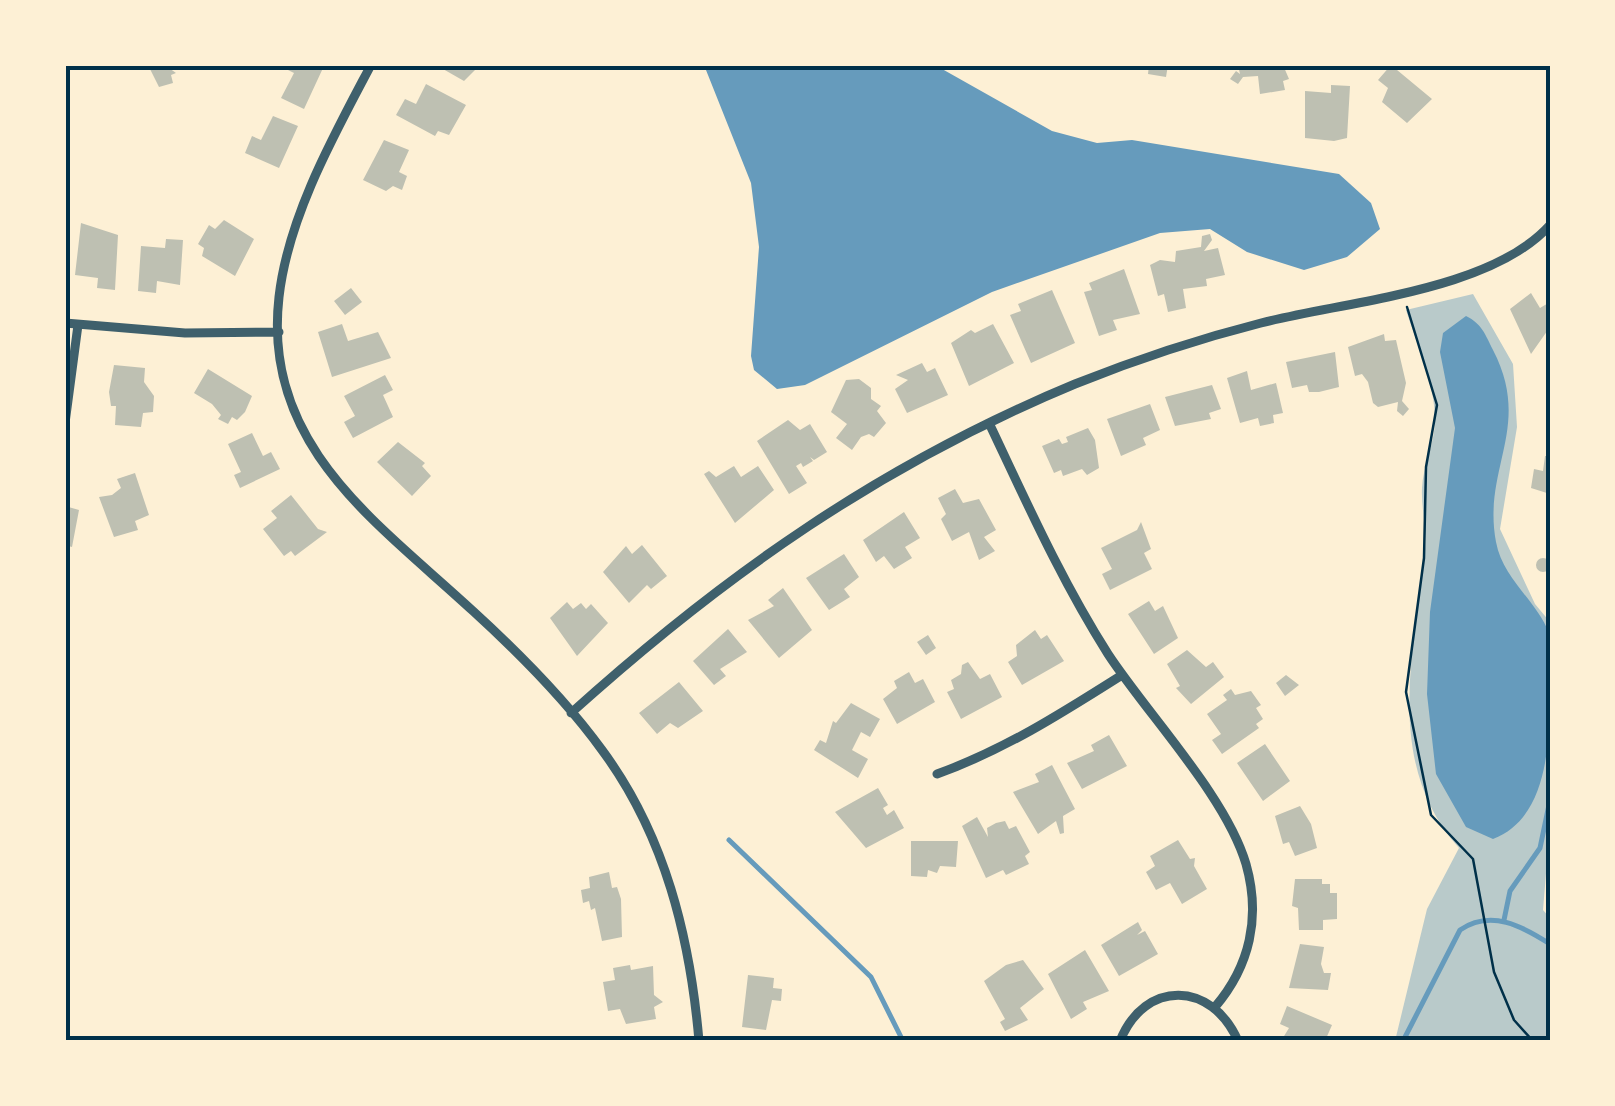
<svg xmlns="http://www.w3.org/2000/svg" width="1615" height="1106" font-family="'PT Serif',serif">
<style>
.green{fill:#b9caca}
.water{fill:#669bbc}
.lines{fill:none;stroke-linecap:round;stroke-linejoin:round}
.stream{stroke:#669bbc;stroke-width:5}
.building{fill:#bec0b2}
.path{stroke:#003049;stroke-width:2.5}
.minor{stroke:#3f606c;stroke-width:9}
.neatline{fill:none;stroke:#003049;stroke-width:4}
</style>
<rect width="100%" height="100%" fill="#fdf0d5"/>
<!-- green -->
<path class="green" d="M1473 294 1513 364 1517 427 1500 529 1535 604 1550 622V825L1543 910 1550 918V1041H1395L1427 909 1459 848C1383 763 1414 652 1425 549 1427 529 1421 508 1422 488 1423 465 1435 443 1435 420 1435 383 1417 345 1406 310Z"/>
<!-- water -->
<path class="water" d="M704 65H935L1052 131 1097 143 1132 140 1339 174 1371 203 1380 229 1347 257 1304 270 1247 252 1210 229 1160 233 992 292 805 385 777 389 754 370 751 356 759 247 751 183Z
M1466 316C1482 324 1485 334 1493 350 1533 427 1482 468 1496 542 1503 579 1536 600 1549 633 1554 645 1550 665 1550 678 1550 730 1552 817 1493 839L1466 827 1436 774 1427 694 1430 612 1455 428 1440 352 1443 333Z"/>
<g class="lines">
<!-- stream -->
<path class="stream" d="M729 840 871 977 903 1041
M1504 920 1510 891 1540 848 1550 800
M1403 1041 1460 930C1491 909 1522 926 1550 944"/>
</g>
<!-- building -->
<path class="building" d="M148 65H176L169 68 176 73 171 75 173 83 159 87Z
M287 65 323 68 304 109 281 98 294 73 286 69Z
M436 65H480L464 81Z
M1149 65H1168L1166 77 1148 74Z
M1238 65H1283L1289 79 1283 81 1285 90 1260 94 1258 76 1243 77 1238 84 1230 79 1236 71 1240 74Z
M1391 65 1432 99 1407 123 1382 102 1388 88 1378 80Z
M426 84 466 105 449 135 438 131 435 136 396 115 405 99 416 104Z
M1331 85 1350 86 1347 138 1334 141 1305 138V91L1331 93Z
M273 116 298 126 279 168 245 153 252 136 261 140Z
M384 140 409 150 399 172 407 176 402 190 393 186 386 191 363 180Z
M224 220 254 239 235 276 202 256 204 248 198 244 209 225 215 229Z
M81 223 118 235 115 290 97 288 98 278 75 275Z
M1210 234 1212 240 1204 251 1218 248 1225 275 1206 279 1207 286 1183 289 1186 308 1168 312 1164 294 1158 296 1150 265 1160 260 1175 262 1176 251 1201 247 1202 236Z
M166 239 183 240 180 285 157 281 156 293 138 291 141 246 165 248Z
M1124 269 1140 314 1113 320 1117 330 1099 336 1084 292 1092 290 1089 283Z
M351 288 362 302 345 315 334 301Z
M1052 290 1075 343 1031 363 1010 315 1021 311 1018 304Z
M1531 293 1540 308 1550 302V327L1531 354 1510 309Z
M342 324 348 341 378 332 391 358 332 377 318 332Z
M993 324 1014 363 969 386 951 343 971 330 975 333Z
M1384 334 1385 341 1396 340 1406 383 1402 401 1409 409 1403 416 1397 411 1398 402 1378 407 1373 403 1368 382 1362 374 1355 376 1348 347Z
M1335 352 1339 387 1319 392H1309L1307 385 1292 388 1286 362Z
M922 363 927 372 935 368 948 395 907 413 895 389 908 380 896 375Z
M114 365 145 368 144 382 154 396 153 412 143 413 141 427 115 425 116 406H111L109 392Z
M208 369 252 396 245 412 237 420 232 417 228 424 218 419 221 415 212 404 194 393Z
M1247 371 1251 390 1276 383 1283 413 1273 415 1274 423 1260 426 1258 418 1240 423 1227 378Z
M385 375 393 390 383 395 393 417 353 438 344 422 355 416 344 396Z
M859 379 871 388V399L881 406 877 411 886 423 874 437 869 434 861 437 852 450 836 438 847 424 831 412 846 380Z
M1212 385 1221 409 1209 413 1211 419 1175 426 1165 397Z
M1150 404 1160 430 1143 438 1146 445 1121 456 1107 419Z
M788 420 800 430 810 424 827 452 814 460 810 457 813 461 803 467 801 463 796 466 807 483 789 494 757 441Z
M1088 428 1095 440 1099 468 1087 475 1082 469 1063 476 1061 470 1054 473 1042 446 1059 439 1062 444 1068 442 1066 437Z
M252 433 263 456 271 452 280 469 240 488 234 475 241 472 228 444Z
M398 442 425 463 422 466 431 476 412 496 377 462Z
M1545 456H1550V494L1531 488 1534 469 1543 471Z
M734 466 741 477 758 466 774 490 735 523 704 474 709 471 716 477Z
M135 473 149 515 135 521 138 530 114 537 99 497 112 495 121 488 117 479Z
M955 489 963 503 979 499 996 530 984 537 995 551 979 560 969 532 952 541 941 519 946 514 938 498Z
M291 495 318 529 327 532 295 556 291 551 284 556 263 529 277 518 271 511Z
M65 506 79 510 72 547 65 545Z
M904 512 920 538 905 547 912 558 894 569 884 556 876 562 863 540Z
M1141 522 1151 549 1144 553 1152 569 1110 590 1102 574 1112 569 1101 548 1137 530Z
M642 545 667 576 651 589 647 585 629 603 603 572 626 546 632 554Z
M844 554 859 577 844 589 850 597 829 610 806 578Z
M1536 565a7 7 0 1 1 14 0a7 7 0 1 1-14 0Z
M783 588 812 630 779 658 748 620 774 606 768 600Z
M1149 601 1155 611 1163 606 1178 638 1154 654 1128 614Z
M567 602 573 609 581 603 586 609 591 604 608 623 577 656 550 618Z
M728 629 747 652 720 669 726 676 714 685 693 661Z
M1035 630 1041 639 1047 635 1064 661 1022 685 1008 662 1017 656 1016 645Z
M928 635 936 648 926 655 917 642Z
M1187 650 1206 667 1213 662 1224 677 1191 704 1176 688 1180 686 1167 664Z
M968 662 980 679 990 674 1002 697 961 719 947 692 954 689 951 680 961 674 962 665Z
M909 672 915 683 923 679 935 702 897 724 883 699 897 688 894 681Z
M1286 675 1299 685 1285 696 1276 683Z
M679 682 703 711 678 728 670 723 657 734 639 713Z
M1231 689 1235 695 1251 691 1261 705 1256 708 1263 719 1256 724 1259 728 1222 754 1212 740 1221 734 1207 714 1227 700 1223 695Z
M851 703 880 719 870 737 861 732 852 750 868 759 858 778 814 750 820 740 826 743 833 721 836 723Z
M1109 735 1127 766 1082 789 1067 763 1094 751 1091 745Z
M1265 744 1290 781 1263 801 1237 763Z
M1052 765 1075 809 1063 816 1064 833 1060 834 1056 821 1038 834 1013 792 1039 782 1035 774Z
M878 788 888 805 883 808 887 815 894 810 904 828 866 848 835 812Z
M1300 806 1311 824 1317 848 1295 856 1289 842 1283 844 1275 816Z
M977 817 988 837 987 828 996 823 1005 821 1009 829 1016 826 1030 852 1025 856 1029 864 1006 875 1003 870 986 878 962 826Z
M1178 840 1190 859 1195 858 1194 866 1207 889 1182 904 1170 883 1156 890 1146 872 1155 866 1150 856Z
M911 841H958L956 867 940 866 937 873 928 870 927 877 911 876Z
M609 872 612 888 617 887 621 899 622 937 602 941 595 908 591 910 589 901 583 903 581 890 590 888 589 877Z
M1295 879H1322V884H1330V893H1337V919L1323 920V930H1299L1298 908 1292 906Z
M1138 922 1142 930 1137 935 1145 931 1158 954 1119 976 1101 945Z
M1300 944 1324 947 1321 964 1324 973H1331L1328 990 1289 988Z
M1085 950 1109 991 1083 1002 1087 1009 1071 1019 1048 974Z
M1023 960 1044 989 1020 1008 1028 1020 1005 1031 1000 1022 1005 1019 984 981 1006 965Z
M630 965 631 970 653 966 654 995 663 1002 654 1007 656 1019 626 1024 620 1009 608 1011 603 982 615 980 613 968Z
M748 975 774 978 773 988 782 989 781 1001 772 1000 766 1030 742 1027Z
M1287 1006 1332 1025 1325 1041H1281L1289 1028 1280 1024Z"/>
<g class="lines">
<!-- path -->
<path class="path" d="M1407 307 1437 405 1426 467 1424 558 1406 692 1431 815 1473 859 1494 972 1514 1020 1533 1041"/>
<!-- minor -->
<path class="minor" d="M371 65C334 135 288 217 279 297 262 446 377 522 473 611 519 653 565 699 602 750 665 835 690 937 699 1041
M65 323 185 333 279 332
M65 423 78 325
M989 423C1026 501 1061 580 1108 654 1148 715 1226 796 1246 864 1261 917 1250 966 1215 1007
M571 713C725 574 882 464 1075 384 1135 360 1198 339 1261 323 1347 301 1491 291 1550 225
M937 774C1004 750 1062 713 1122 675
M1120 1041C1145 979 1212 981 1238 1041"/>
</g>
<!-- border -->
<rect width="1615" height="1106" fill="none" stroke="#fdf0d5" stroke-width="135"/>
<rect x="68" y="68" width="1480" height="970" class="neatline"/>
</svg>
